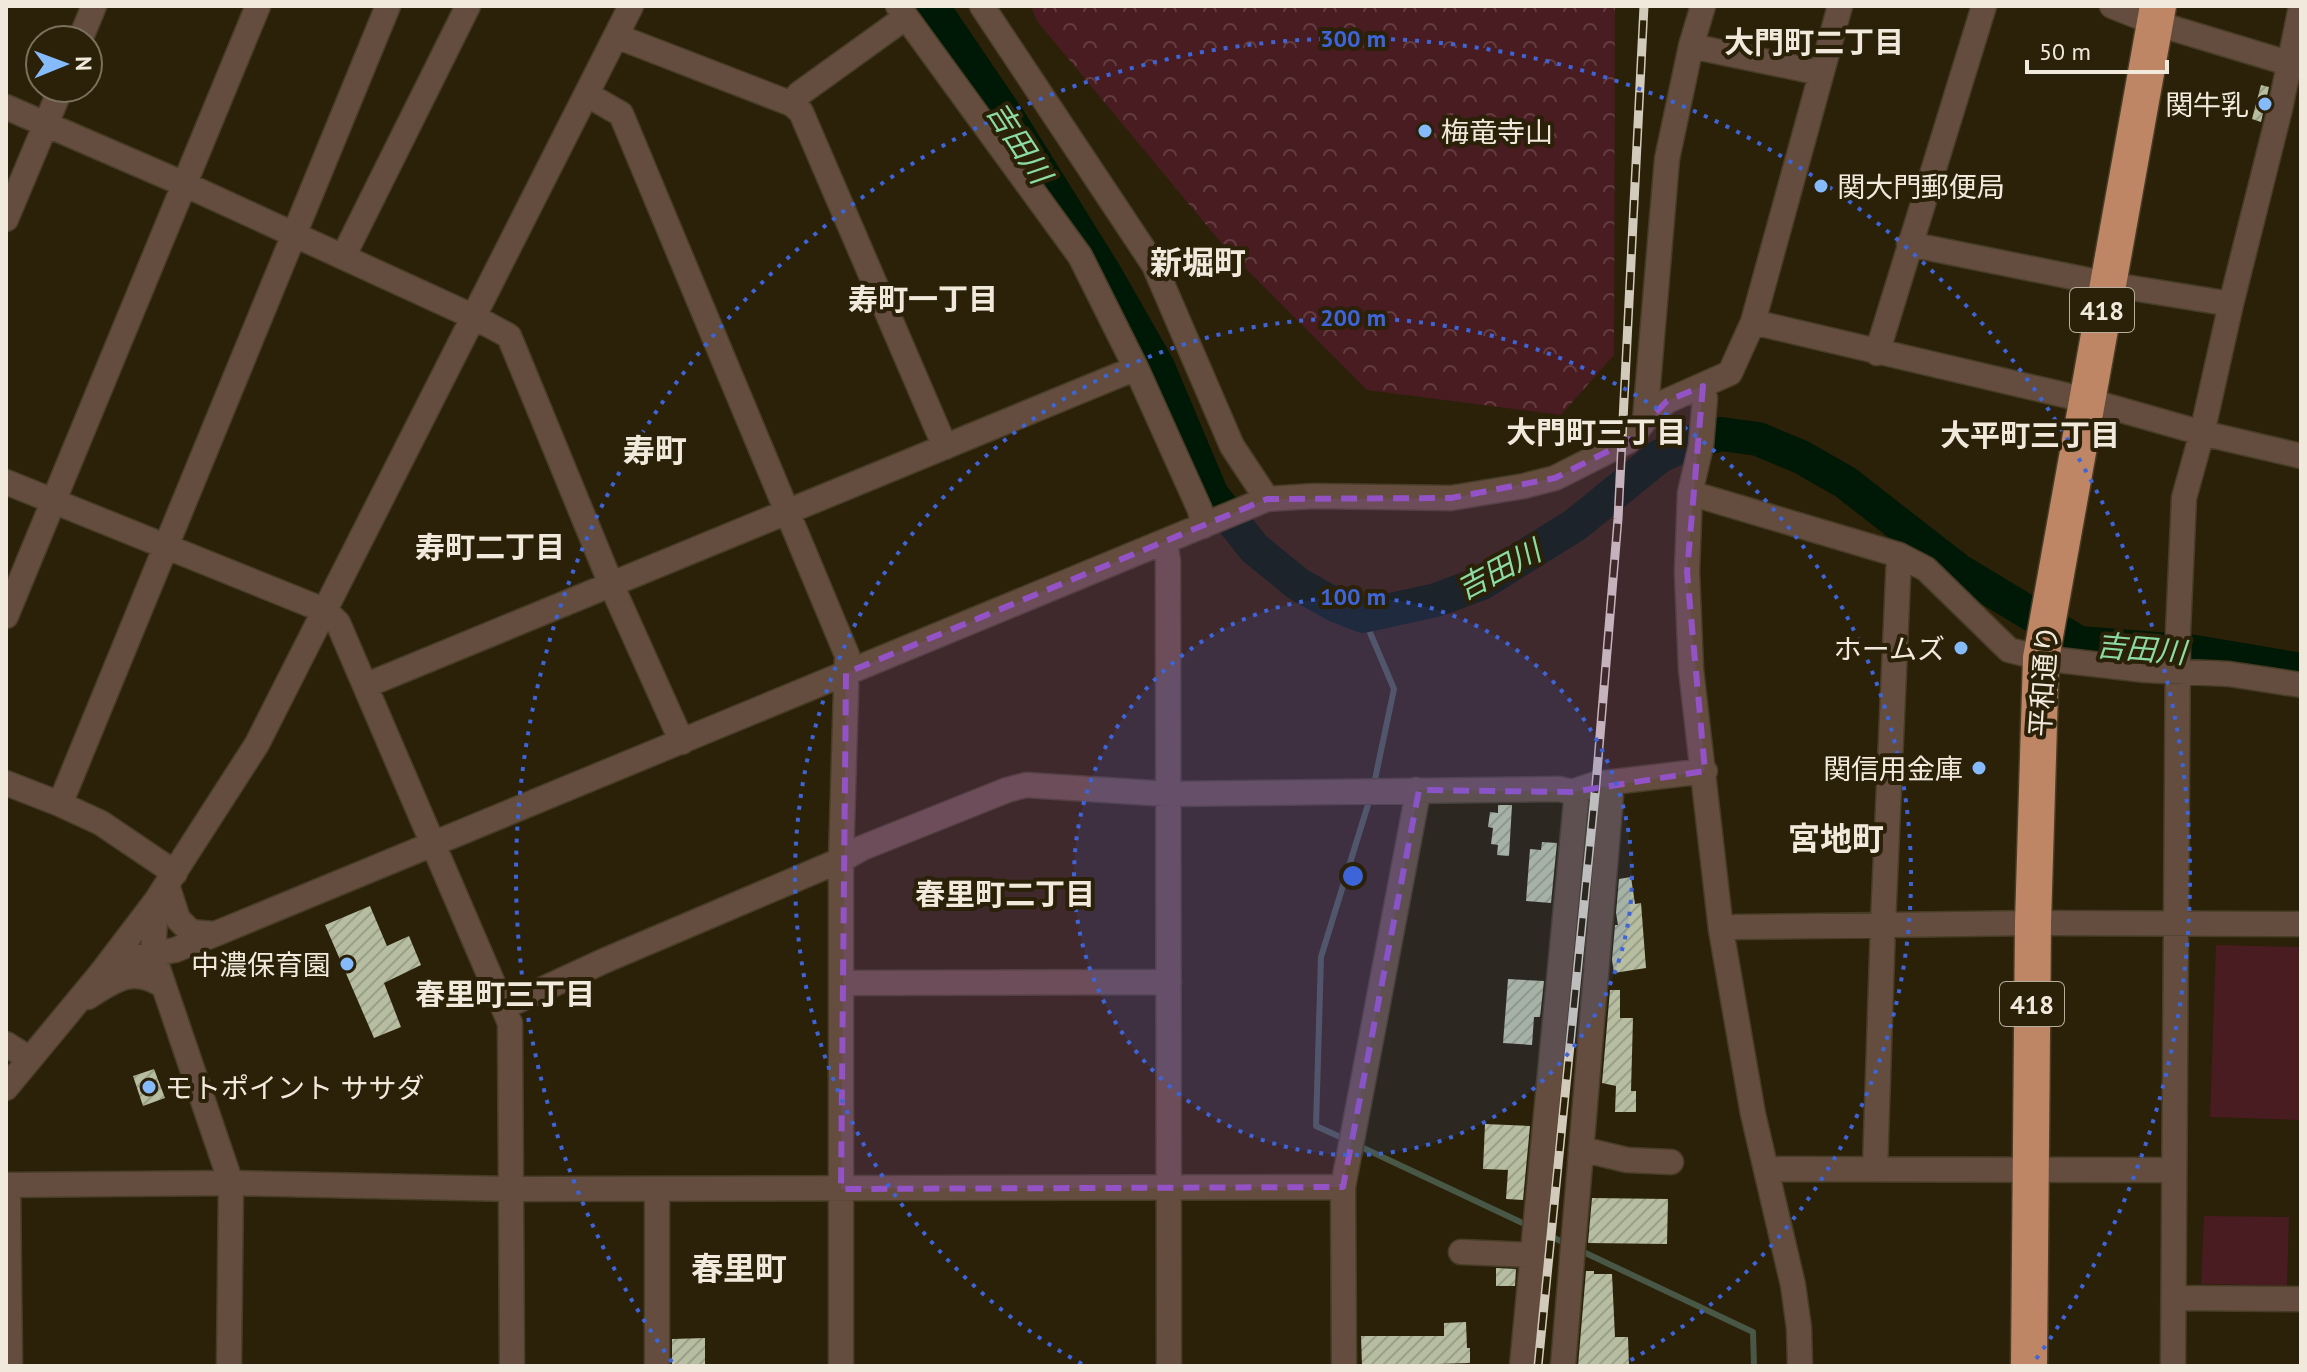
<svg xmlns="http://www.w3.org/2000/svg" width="2307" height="1372" font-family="'PT Sans','Noto Sans JP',sans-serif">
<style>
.forest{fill:url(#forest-crowns)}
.garden{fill:#481c20}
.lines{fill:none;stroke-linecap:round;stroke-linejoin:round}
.stream{stroke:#485746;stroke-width:6}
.river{stroke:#001806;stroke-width:34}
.building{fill:url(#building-hatch)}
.minor-casing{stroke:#473c26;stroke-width:27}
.highway-casing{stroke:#473c26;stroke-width:39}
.minor{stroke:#644d3f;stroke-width:24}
.highway{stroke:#be8665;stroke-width:36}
.rail-casing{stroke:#d2cbbb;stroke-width:9}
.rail{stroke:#2b2008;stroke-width:6;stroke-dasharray:18;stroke-linecap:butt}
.marked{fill:#9352c5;fill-opacity:0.2;stroke:#9352c5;stroke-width:6;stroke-dasharray:16 10;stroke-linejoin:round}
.ring{fill:none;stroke:#3d65d9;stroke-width:4;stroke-dasharray:4 8}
.poi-dot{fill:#86bbfb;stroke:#2b2008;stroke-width:3}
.labels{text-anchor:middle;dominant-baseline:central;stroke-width:8;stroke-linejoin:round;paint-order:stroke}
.shield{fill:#2b2008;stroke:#b6ad9c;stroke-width:2}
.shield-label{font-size:26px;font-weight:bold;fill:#f1eadc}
.poi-label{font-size:28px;fill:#f1eadc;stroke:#2b2008;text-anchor:end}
.street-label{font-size:28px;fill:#f1eadc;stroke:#2b2008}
.neighbourhood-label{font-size:30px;font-weight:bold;fill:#f1eadc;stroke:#2b2008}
.water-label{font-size:30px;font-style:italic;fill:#8bdca3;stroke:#2b2008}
.quarter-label{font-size:32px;font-weight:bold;fill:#f1eadc;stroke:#2b2008}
.centre{fill:#3d65d9;stroke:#2b2008;stroke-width:4}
.ring-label{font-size:24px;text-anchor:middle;font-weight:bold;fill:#3d65d9;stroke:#2b2008;stroke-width:8;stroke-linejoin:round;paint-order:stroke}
</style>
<defs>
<pattern id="forest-crowns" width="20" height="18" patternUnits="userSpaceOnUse" patternTransform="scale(2)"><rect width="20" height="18" fill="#481c20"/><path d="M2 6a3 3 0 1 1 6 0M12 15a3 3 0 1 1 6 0" fill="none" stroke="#633d40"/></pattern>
<pattern id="building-hatch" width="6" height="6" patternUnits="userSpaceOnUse" patternTransform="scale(2)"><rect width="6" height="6" fill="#b6bda0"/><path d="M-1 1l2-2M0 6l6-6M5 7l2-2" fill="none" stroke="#9a9f88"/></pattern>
</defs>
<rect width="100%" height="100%" fill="#2b2008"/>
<!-- forest -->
<path class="forest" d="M1031 6H1615L1614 355 1561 415 1367 390 1227 250 1037 21Z"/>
<!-- garden -->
<path class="garden" d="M2216 945 2301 947V1120L2210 1117Z
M2204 1216 2289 1217 2287 1286 2201 1284Z"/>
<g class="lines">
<!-- stream -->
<path class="stream" d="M1363 616 1394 689 1374 784
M1347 1140 1316 1126 1321 957 1370 798
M1357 1145 1531 1227
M1541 1232 1567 1244
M1577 1249 1753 1332 1754 1366"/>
<!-- river -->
<path class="river" d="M932 6 1010 121 1105 274 1158 367 1212 495 1254 548 1298 584 1337 606 1363 616 1436 600 1482 583 1575 525 1660 456 1691 442 1721 434 1758 439 1801 457 1845 482 1958 570 2079 643 2195 652 2301 670"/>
</g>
<!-- building -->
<path class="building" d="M2261 85 2269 87 2261 122 2252 119Z
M1498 805H1512L1509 856 1497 855 1498 845 1491 844 1493 828 1488 827 1490 812 1498 813Z
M1542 842 1557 843 1551 903 1526 901 1530 849 1541 850Z
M1631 877 1635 904 1641 903 1646 968 1614 973 1612 960 1615 925H1618L1616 913 1619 879Z
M370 906 387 946 409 936 421 965 384 983 401 1027 374 1038 325 925Z
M1508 979 1544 981 1540 1017H1534L1532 1045 1503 1043Z
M1610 990H1620V1018H1633L1631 1091H1636V1112H1615L1616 1086 1602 1083Z
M154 1069 165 1098 143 1106 133 1076Z
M1485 1124 1530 1126 1523 1200 1506 1199 1508 1170 1483 1169Z
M1592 1198 1668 1199 1667 1244 1588 1243Z
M1496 1268 1516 1269 1515 1286H1496Z
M1586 1271H1594V1274H1612L1615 1337H1628L1629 1366H1578Z
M1466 1322 1467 1348H1470V1363L1437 1364V1366H1362L1361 1336H1444V1323Z
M705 1338V1366H672V1339Z"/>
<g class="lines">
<!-- minor casing -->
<g class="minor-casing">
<path id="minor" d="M898 6 1080 256 1136 368 1200 510 1203 526
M982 6 1154 265 1232 446 1267 499
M2112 6 2155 23 2301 67
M616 36 792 104 801 112 945 447
M80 40 94 6
M1691 46 1821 73
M588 95 621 114 847 655 841 860V1366
M792 104 799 94 906 17
M6 107 184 184 474 317 509 336 611 584 682 742
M6 219 61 88
M1909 244 2107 284 2231 304
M343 257 468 6
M1753 322 2086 400 2202 433 2301 456
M1877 353 1984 6
M1703 386 1705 398 1701 446 1690 493 1687 572 1691 669 1721 930 1753 1114 1793 1285 1799 1328 1800 1366
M1645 420 1667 159 1691 46 1703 6
M6 482 326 611 338 623 510 1023 512 1366
M1690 493 1899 555 1926 569 2009 650 2041 658 2145 670 2229 674 2301 685
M1165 542 1168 561 1169 1366
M6 616 258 6
M367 685 1136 368
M6 783 60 804 101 823 175 873
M60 804 388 6
M167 885 178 919 191 932 214 934
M156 904 153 954 231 1183 229 1366
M1721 930 1736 927 2033 923 2301 924
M110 962 175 950 215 934 1267 499 1314 496 1451 498 1524 486 1555 478 1628 441 1645 420 1667 401 1730 373 1753 322 1840 6
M841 983 1169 982
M88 997C114 980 133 966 162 985
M504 1007 606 960 841 860 862 848 1007 790 1026 785 1168 794 1559 789 1572 792 1596 784 1705 771
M6 1044 30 1059
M6 1088 102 972 156 901 257 744 631 6
M1581 1149 1627 1160 1671 1162
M1875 1169 1883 924 1899 555
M1767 1173 1779 1169 2174 1170
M6 1185 231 1183 512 1189 1343 1187
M8 1186 10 1366
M1461 1252 1533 1255
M2174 1298 2301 1299
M657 1366V1189
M1344 1366 1343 1187 1416 803V790
M1522 1366 1576 802 1572 792
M1563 1366 1612 783
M2173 1366 2178 632 2184 498 2202 433 2231 304 2280 109 2301 7"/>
</g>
<!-- highway casing -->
<g class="highway-casing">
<path id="highway" d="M2029 1366 2033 923 2041 658 2158 6"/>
</g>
<!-- minor -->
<use href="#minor" class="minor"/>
<!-- highway -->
<use href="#highway" class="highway"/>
<!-- rail casing -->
<g class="rail-casing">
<path id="rail" d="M1538 1366 1596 784 1618 519 1644 6"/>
</g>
<!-- rail -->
<use href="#rail" class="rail"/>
</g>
<!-- marked area -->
<path class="marked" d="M1703 386 1687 572 1705 771 1572 792 1419 790 1343 1187 841 1189 846 673 1267 499 1451 498 1555 478 1628 441 1667 401Z"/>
<!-- distance rings -->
<circle cx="1353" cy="876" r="279" fill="#3d65d9" fill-opacity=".12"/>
<g class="ring">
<circle cx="1353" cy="876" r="279"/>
<path d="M1082 1364A558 558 0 1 1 1624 1364"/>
<path d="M672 1362A837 837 0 1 1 2034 1362"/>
</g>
<!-- markers -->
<g class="poi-dot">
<circle cx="2265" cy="104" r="8"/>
<circle cx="1425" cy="131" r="8"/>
<circle cx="1821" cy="186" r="8"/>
<circle cx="1961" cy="648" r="8"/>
<circle cx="1979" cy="768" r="8"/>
<circle cx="347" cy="964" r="8"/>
<circle cx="149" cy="1087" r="8"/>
</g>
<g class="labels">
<!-- shield labels -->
<g class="shield">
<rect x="2070" y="288" width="64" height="44" rx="6"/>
<rect x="2000" y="982" width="64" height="44" rx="6"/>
</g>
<g class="shield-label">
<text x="2102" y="310">418</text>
<text x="2032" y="1004">418</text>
</g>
<!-- poi labels -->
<g class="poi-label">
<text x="2249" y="104">関牛乳</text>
<text x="1441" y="131" text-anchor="start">梅竜寺山</text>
<text x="1837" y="186" text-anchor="start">関大門郵便局</text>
<text x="1945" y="648">ホームズ</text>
<text x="1963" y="768">関信用金庫</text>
<text x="331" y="964">中濃保育園</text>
<text x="165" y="1087" text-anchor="start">モトポイント ササダ</text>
</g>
<!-- street labels -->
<g class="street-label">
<text transform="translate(2043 681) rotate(-86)">平和通り</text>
</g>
<!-- neighbourhood labels -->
<g class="neighbourhood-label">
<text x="1814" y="41">大門町二丁目</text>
<text x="923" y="298">寿町一丁目</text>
<text x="1596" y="431">大門町三丁目</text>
<text x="2030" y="434">大平町三丁目</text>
<text x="490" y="546">寿町二丁目</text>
<text x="1005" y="893">春里町二丁目</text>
<text x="505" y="993">春里町三丁目</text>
</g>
<!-- water labels -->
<g class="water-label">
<text transform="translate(1020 142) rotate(57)">吉田川</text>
<text transform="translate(1498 569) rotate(-28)">吉田川</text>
<text transform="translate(2141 648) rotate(5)">吉田川</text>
</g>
<!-- quarter labels -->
<g class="quarter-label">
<text x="1198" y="262">新堀町</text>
<text x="655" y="450">寿町</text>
<text x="1836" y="838">宮地町</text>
<text x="739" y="1268">春里町</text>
</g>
</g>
<circle cx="1353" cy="876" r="12" class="centre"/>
<g class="ring-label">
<text x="1353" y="47">300 m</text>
<text x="1353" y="326">200 m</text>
<text x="1353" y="605">100 m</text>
</g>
<!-- border -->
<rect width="2307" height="1372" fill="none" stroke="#f1eadc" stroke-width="16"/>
<!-- north arrow -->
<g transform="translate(64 64) rotate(89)"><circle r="38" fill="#2b2008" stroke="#7a715d" stroke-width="2"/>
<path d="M0-6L14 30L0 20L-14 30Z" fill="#86bbfb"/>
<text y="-12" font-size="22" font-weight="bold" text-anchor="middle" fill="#f1eadc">N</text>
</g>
<!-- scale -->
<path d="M2027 60v12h140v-12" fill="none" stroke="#f1eadc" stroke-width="4"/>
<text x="2039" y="60" font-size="24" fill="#f1eadc" stroke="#2b2008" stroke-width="6" paint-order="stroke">50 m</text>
</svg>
